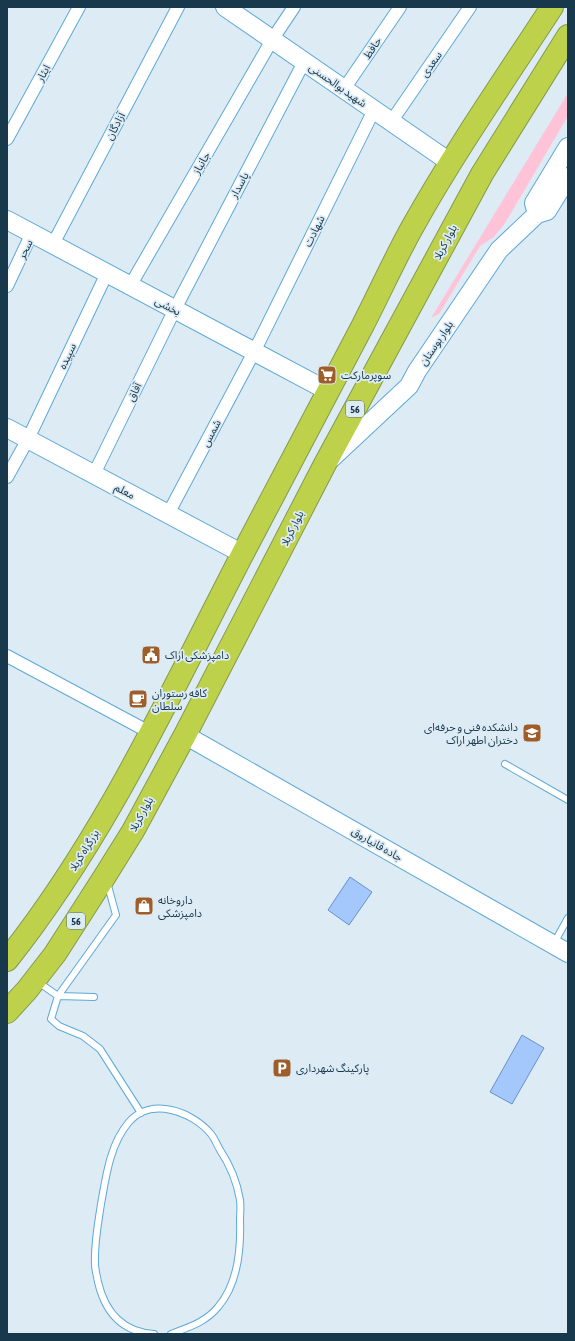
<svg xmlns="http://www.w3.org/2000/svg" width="575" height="1341" font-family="'Asap Condensed','Noto Sans Arabic',sans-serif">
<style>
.green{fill:#fec3d7}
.building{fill:#a4c8fb;stroke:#6691cc}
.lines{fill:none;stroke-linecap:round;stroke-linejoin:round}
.lane-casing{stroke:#5da9d8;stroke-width:8}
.street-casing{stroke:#5da9d8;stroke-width:14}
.secondary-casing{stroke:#5da9d8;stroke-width:20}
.highway-casing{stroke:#849b4b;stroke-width:24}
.lane{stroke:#fff;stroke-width:6}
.street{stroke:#fff;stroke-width:12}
.secondary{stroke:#fff;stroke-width:18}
.highway{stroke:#bed14b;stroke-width:22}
.labels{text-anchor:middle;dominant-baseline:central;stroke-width:3.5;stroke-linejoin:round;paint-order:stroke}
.shield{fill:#ddebf5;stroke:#536e7e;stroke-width:1}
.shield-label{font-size:10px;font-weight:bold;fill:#18384b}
.street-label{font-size:11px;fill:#18384b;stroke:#ddebf5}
.poi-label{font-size:11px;fill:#18384b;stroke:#ddebf5;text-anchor:start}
</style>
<rect width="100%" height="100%" fill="#ddebf5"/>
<!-- green -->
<path class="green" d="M568 93V116L505 223 494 237 480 246 439 314 431 318Z"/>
<!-- building -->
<path class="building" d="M350 877 372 892 349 925 328 910Z
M522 1035 544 1048 512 1104 490 1092Z"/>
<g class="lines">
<!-- lane casing -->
<g class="lane-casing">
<path id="lane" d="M505 764 568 800
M107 882 116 915 58 996 51 1019 59 1026 83 1036 100 1049 141 1113
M554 943 568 918
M38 982 58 996 94 997
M154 1334C122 1332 105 1312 98 1282 97 1276 95 1270 95 1264 94 1244 98 1224 101 1204 106 1176 110 1144 129 1122 151 1096 193 1112 211 1134 215 1139 217 1145 220 1150 230 1165 237 1182 240 1200 241 1207 240 1214 240 1221 241 1251 238 1284 218 1307 206 1322 189 1327 171 1334"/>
</g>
<!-- street casing -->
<g class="street-casing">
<path id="street" d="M344 89 400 7
M391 122 470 7
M7 139 79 7
M53 244 178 7
M7 286 32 233
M130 286 272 40 294 7
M94 474 175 309 304 62
M7 477 28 439 107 273
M168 514 254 352 374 110
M7 656 151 733"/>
</g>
<!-- secondary casing -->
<g class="secondary-casing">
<path id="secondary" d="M225 7 451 163
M568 147 534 203 537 214 547 211 568 177
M7 220 328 391
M7 428 243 554
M332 458 409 386 417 371 499 250 537 214
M185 735 568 953"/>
</g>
<!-- highway casing -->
<g class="highway-casing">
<path id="highway" d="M7 960C105 837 170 694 242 555 282 478 323 402 363 325 380 292 395 258 413 226 455 151 505 79 552 7
M7 1012 27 990 55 954 105 876 133 831 185 735 325 464 482 174 568 36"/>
</g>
<!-- lane -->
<use href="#lane" class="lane"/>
<!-- street -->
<use href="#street" class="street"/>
<!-- secondary -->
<use href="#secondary" class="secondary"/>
<!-- highway -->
<use href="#highway" class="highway"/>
</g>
<!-- icons -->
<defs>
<g id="supermarket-square" transform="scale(1)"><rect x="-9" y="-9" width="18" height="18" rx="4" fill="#9f5e29" stroke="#ddebf5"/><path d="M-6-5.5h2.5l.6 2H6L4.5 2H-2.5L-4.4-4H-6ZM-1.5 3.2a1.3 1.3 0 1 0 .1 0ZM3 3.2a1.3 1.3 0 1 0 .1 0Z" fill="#fff"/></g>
<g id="civic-square" transform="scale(1)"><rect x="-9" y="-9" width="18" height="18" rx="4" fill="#9f5e29" stroke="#ddebf5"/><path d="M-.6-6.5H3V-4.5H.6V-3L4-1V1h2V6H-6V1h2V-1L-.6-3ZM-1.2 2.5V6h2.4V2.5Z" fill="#fff"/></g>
<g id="cafe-square" transform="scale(1)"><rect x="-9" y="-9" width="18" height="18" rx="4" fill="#9f5e29" stroke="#ddebf5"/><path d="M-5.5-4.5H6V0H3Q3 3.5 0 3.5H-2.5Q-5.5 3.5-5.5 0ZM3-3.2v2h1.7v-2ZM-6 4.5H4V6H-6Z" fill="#fff"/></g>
<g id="university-square" transform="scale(1)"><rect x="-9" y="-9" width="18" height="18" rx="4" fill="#9f5e29" stroke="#ddebf5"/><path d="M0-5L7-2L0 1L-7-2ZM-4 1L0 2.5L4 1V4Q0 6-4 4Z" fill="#fff"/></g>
<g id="shop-square" transform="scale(1)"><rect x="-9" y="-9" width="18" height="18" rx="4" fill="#9f5e29" stroke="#ddebf5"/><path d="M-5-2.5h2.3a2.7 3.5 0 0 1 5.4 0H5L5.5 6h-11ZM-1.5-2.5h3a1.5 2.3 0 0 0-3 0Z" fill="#fff"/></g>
<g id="parking-square" transform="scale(1)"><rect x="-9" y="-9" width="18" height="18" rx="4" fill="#9f5e29" stroke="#ddebf5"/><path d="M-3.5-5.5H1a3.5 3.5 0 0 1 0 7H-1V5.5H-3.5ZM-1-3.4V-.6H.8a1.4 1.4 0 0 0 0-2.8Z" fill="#fff"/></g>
</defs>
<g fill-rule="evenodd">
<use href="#supermarket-square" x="327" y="375"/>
<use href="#civic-square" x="151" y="655"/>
<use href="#cafe-square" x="138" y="699"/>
<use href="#university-square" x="532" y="733"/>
<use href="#shop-square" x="144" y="906"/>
<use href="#parking-square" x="282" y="1068"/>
</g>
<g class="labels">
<!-- shield labels -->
<g class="shield">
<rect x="346" y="401" width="18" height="16" rx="3"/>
<rect x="67" y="913" width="18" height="16" rx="3"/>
</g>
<g class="shield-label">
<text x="355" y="409">56</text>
<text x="76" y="921">56</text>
</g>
<!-- street labels -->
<g class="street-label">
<text transform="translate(372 48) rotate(-56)">حافظ</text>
<text transform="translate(431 64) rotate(-55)">سعدی</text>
<text transform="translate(43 73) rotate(-61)">ایثار</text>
<text transform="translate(338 85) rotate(35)">شهید بوالحسنی</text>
<text transform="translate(115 126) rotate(-62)">آزادگان</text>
<text transform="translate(201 163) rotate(-60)">جانباز</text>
<text transform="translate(239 185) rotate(-62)">پاسدار</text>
<text transform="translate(314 231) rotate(-64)">شهادت</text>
<text transform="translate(445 242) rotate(-62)">بلوار کربلا</text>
<text transform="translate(25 249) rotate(-64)">سحر</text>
<text transform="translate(168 306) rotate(28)">بخشی</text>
<text transform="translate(436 343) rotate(-56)">بلوار بوستان</text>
<text transform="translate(67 356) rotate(-65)">سپیده</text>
<text transform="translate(134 392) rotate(-64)">آفاق</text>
<text transform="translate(211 433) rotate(-62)">شمس</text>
<text transform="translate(125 491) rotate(28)">معلم</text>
<text transform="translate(292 528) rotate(-63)">بلوار کربلا</text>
<text transform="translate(141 814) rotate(-61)">بلوار کربلا</text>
<text transform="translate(377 844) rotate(30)">جاده قانیاروق</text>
<text transform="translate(84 850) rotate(-58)">بزرگراه کربلا</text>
</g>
<!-- poi labels -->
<g class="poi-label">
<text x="341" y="375">سوپرمارکت</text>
<text x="165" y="655">دامپزشکی اراک</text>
<text x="152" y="693">کافه رستوران<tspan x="152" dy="13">سلطان</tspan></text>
<text x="518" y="727" text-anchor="end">دانشکده فنی و حرفه‌ای<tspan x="518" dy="13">دختران اطهر اراک</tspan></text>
<text x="158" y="900">داروخانه<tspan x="158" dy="13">دامپزشکی</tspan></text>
<text x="296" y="1068">پارکینگ شهرداری</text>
</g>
</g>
<!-- border -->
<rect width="575" height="1341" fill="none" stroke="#18384b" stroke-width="16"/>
</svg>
